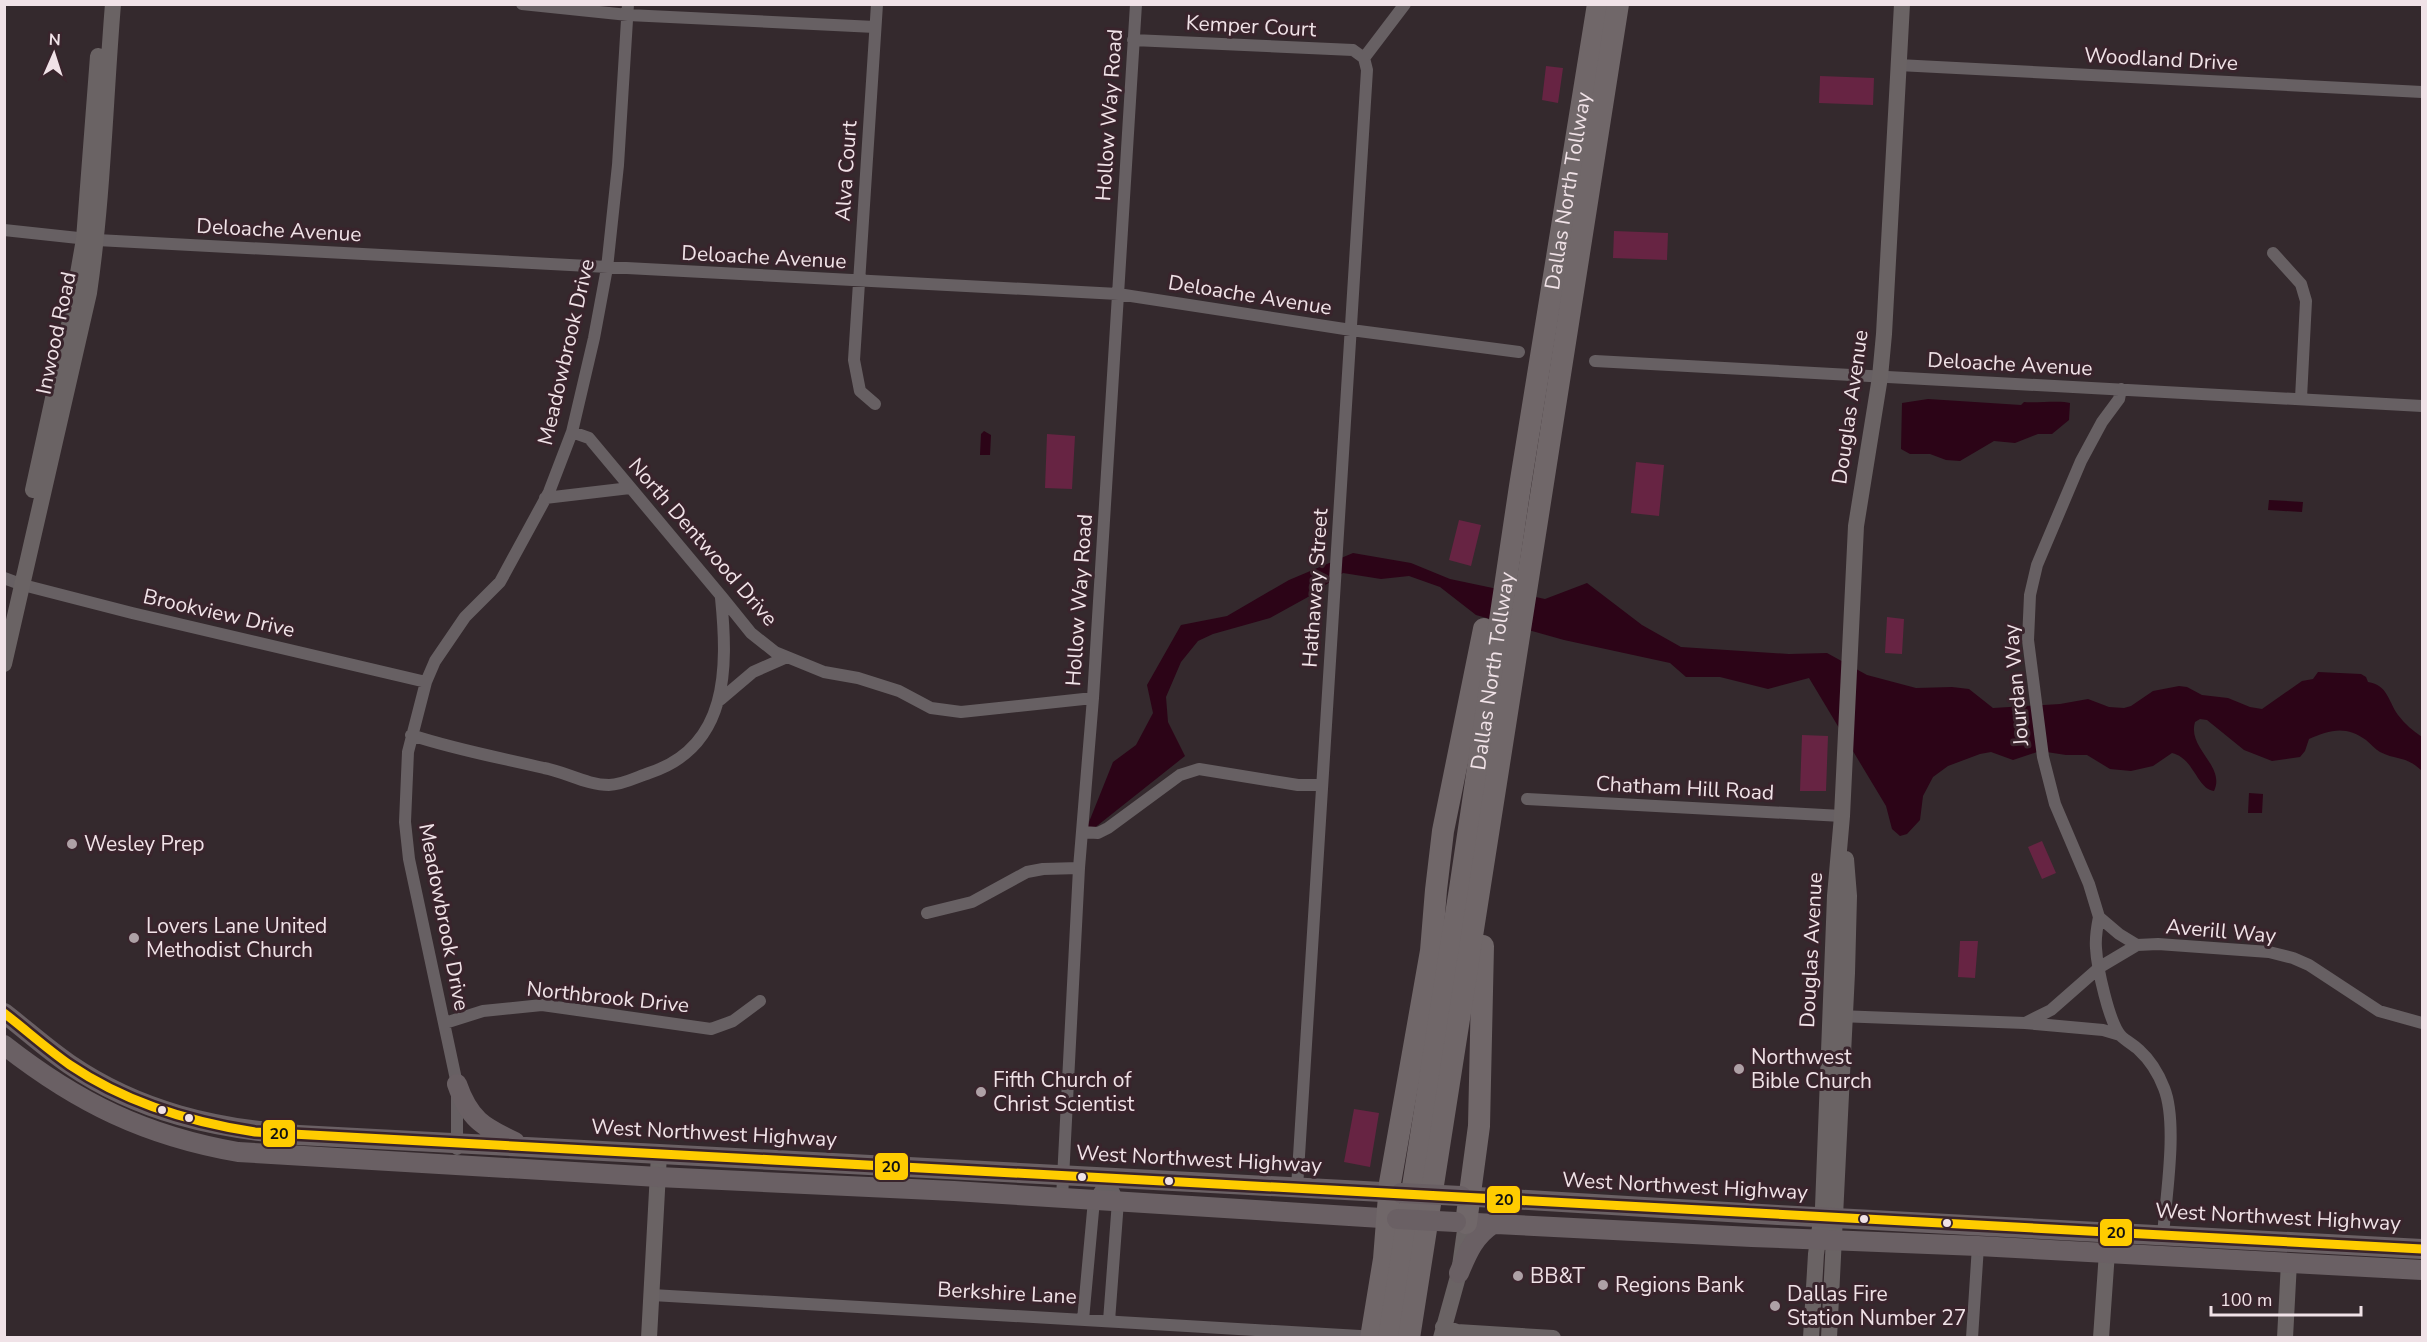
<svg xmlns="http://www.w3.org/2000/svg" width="2427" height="1342" font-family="'Nunito Sans',sans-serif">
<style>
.green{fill:#672443}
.water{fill:#2c0417}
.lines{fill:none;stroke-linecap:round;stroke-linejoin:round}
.street{stroke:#676063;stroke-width:12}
.secondary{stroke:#6a6364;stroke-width:16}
.primary{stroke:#6a6064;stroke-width:20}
.highway{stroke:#706769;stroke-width:22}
.primary-bridge{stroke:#6a6064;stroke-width:20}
.bus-1-casing{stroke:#39242c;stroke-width:14}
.bus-1{stroke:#fc0;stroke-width:9}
.poi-dot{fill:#aea1a6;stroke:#39242c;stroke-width:2}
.bus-dot{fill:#f0e2e7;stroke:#39242c;stroke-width:2}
.labels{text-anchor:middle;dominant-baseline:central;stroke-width:6;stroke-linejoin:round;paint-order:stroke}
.street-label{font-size:21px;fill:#f0e2e7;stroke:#39242c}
.poi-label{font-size:21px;fill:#f0e2e7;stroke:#39242c;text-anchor:start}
.line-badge{stroke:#39242c;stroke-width:2}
.pale-badge-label{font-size:16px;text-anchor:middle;font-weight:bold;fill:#111}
</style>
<rect width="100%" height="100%" fill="#34292d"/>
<!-- green -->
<path class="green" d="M1546 66 1563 68 1558 103 1542 100Z
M1820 76 1874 78 1873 105 1819 103Z
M1614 231 1668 233 1667 260 1613 258Z
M1047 434 1075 436 1072 489 1045 488Z
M1636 462 1664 465 1659 516 1631 513Z
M1459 520 1481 525 1471 566 1449 560Z
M1887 617 1904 619 1902 654 1885 653Z
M1802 735 1828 736 1826 791H1800Z
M2042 841 2056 873 2042 879 2028 847Z
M1960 941H1978L1975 978 1958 977Z
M1354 1109 1379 1113 1370 1167 1344 1162Z"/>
<!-- water -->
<path class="water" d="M1928 399 2021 405 2024 402C2036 403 2062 400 2070 403L2069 420 2052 434H2038L2015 443 1994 441 1960 461 1946 460 1930 454H1910L1901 449 1902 403Z
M984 431 991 435 990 455H980L981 434Z
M2269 500 2303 502 2302 512 2268 510Z
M1353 553 1411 563 1450 579 1545 599 1587 583 1642 625 1681 647 1789 654 1827 653 1867 675 1916 688 1952 687 1969 689 1993 708 2060 704 2088 699 2109 707 2124 708 2131 706 2153 691 2179 686 2187 687 2202 695 2228 698 2250 707 2262 709 2302 681 2313 679 2318 672 2361 674 2366 677 2368 682C2388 685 2388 701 2398 715 2405 724 2413 731 2422 737V771C2405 755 2398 761 2380 752 2375 749 2371 744 2366 740 2346 725 2329 730 2309 739L2305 751 2300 757 2272 761 2244 750 2207 720 2200 719 2195 722C2187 748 2226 766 2214 791 2197 789 2194 758 2172 753L2153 766 2131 771 2110 769 2087 755H2066L2040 751 2013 760 1991 752 1980 754 1948 766 1933 777 1923 796 1920 820 1907 834 1900 836 1892 829 1886 806 1809 678 1768 689 1720 677H1686L1670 663 1564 640 1476 615 1440 587 1409 576 1381 579 1343 573 1308 597 1270 618 1213 634 1198 641 1181 662 1166 697 1168 722 1185 756 1083 837 1113 762 1136 745 1153 713 1147 685 1181 625 1227 616 1289 580Z
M2249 793 2263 794 2262 813H2248Z"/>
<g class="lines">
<!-- street -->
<path class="street" d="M522 4 628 15 875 27
M1133 40 1353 50 1364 58
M1898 65 2422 92
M4 230 97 240 1118 294 1351 330 1519 352
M2273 253 2301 284 2306 301 2301 398
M1595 361 2422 406
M2121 389 2119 399 2102 422 2081 461 2037 565 2030 595 2028 640 2043 757 2055 804 2089 884 2099 917 2119 934 2137 945
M875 404 860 391 854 360 877 4
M572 432 589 438 722 597 751 633 775 652 824 672 858 678 899 691 931 708 961 712 1093 698
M545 498 630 488
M4 578 23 585 132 613 426 682
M720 700 753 672 787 657
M411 735C457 750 497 757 544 768 566 772 587 785 609 785 622 785 637 777 649 773 729 747 728 668 721 598
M1527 799 1842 816
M1082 832 1098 833 1108 828 1180 775 1199 769 1298 785H1322
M927 913 972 902 1027 872 1043 869 1079 868
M2099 917C2097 927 2095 937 2096 948 2097 967 2109 1023 2121 1036 2126 1041 2134 1045 2139 1050 2150 1060 2159 1075 2164 1088 2178 1123 2166 1196 2163 1235
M1838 1016 2025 1023 2103 1030 2120 1035
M445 1023 483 1011 542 1005 711 1029 733 1021 760 1001
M2025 1023 2051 1010 2100 967 2137 945 2158 944 2269 952 2293 958 2309 965 2379 1011 2422 1023
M457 1149V1084L409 859 405 822 408 752 426 682 435 661 465 617 500 582 549 492 572 432 594 338 607 268 618 165 628 4
M1108 1179 1118 1201 1109 1321
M1297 1188 1367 70 1364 58 1405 4
M1062 1198 1079 868 1093 698 1136 4
M652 1295 1360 1336
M1083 1320 1094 1200 1108 1179
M1972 1338 1978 1246"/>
<!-- secondary -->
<path class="secondary" d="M33 490 69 325 84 239 98 56
M4 664 89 293C103 197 105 101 113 4
M1443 1327 1457 1332 1553 1338
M649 1338 659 1154
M1441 1338 1459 1273 1466 1223
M1811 1338 1816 1254 1823 1207 1835 896 1842 816 1856 526 1880 377 1884 334 1902 4
M1829 1338 1847 973 1849 896 1846 859
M2101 1338 2107 1252
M2285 1338 2289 1262"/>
<!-- primary -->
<path class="primary" d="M4 1013C26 1030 47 1049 69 1064 139 1112 216 1129 299 1135L1401 1193
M4 1045C78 1103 146 1136 238 1152L658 1177 954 1191 1397 1219
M457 1084C469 1119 483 1127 515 1142
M1461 1196 1778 1215 2422 1249
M1456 1222 1752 1237 1978 1246 2422 1270
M1459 1273C1467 1254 1474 1236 1493 1224"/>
<!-- highway -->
<g class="highway">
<path d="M1466 1223 1479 1126 1483 946"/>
<path d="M1371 1338 1384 1259 1390 1183 1431 951 1436 890 1443 831 1484 629"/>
<path id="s1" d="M1389 1338 1460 889 1520 486 1598 4"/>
<path d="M1409 1338 1618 4"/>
</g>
<!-- primary-bridge -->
<path class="primary-bridge" d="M1401 1193 1461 1196
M1397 1219 1456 1222"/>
<!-- bus-1 casing -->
<g class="bus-1-casing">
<path id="bus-1" d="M4 1013C26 1030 47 1049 70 1065 126 1103 189 1122 255 1132L2422 1249"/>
</g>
<!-- bus-1 -->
<use href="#bus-1" class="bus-1"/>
</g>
<!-- markers -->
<g class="poi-dot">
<circle cx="72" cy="844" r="6"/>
<circle cx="134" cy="938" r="6"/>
<circle cx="1739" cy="1069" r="6"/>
<circle cx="981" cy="1092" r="6"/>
<circle cx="1518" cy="1276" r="6"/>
<circle cx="1603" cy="1285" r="6"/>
<circle cx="1775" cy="1306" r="6"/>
</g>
<g class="bus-dot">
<circle cx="162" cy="1110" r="5"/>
<circle cx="189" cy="1118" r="5"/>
<circle cx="1082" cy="1177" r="5"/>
<circle cx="1169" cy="1181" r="5"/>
<circle cx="1864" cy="1219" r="5"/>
<circle cx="1947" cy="1223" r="5"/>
</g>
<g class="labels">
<!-- street labels -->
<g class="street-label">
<text transform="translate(1251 26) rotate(3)">Kemper Court</text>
<text transform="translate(2161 59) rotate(3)">Woodland Drive</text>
<text transform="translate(1109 115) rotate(-86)">Hollow Way Road</text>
<text transform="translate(846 171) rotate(-86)">Alva Court</text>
<text stroke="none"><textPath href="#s1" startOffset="1161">Dallas North Tollway</textPath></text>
<text transform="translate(279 230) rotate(3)">Deloache Avenue</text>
<text transform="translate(764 257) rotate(3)">Deloache Avenue</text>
<text transform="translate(1250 295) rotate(9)">Deloache Avenue</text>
<text transform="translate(56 333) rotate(-78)">Inwood Road</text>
<text transform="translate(566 352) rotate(-77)">Meadowbrook Drive</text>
<text transform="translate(2010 364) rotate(3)">Deloache Avenue</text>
<text transform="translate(1850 407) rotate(-82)">Douglas Avenue</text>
<text transform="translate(703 542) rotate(49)">North Dentwood Drive</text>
<text transform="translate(1315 588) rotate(-86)">Hathaway Street</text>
<text transform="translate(1079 600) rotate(-86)">Hollow Way Road</text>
<text transform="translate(219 613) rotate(13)">Brookview Drive</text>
<text stroke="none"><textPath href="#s1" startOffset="675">Dallas North Tollway</textPath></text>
<text transform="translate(2016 685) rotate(-95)">Jourdan Way</text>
<text transform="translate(1685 788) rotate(3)">Chatham Hill Road</text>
<text transform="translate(444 917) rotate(79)">Meadowbrook Drive</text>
<text transform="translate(2221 931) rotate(5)">Averill Way</text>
<text transform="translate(1811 950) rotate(-87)">Douglas Avenue</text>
<text transform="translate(608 997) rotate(6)">Northbrook Drive</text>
<text transform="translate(714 1133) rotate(3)">West Northwest Highway</text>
<text transform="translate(1199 1159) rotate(3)">West Northwest Highway</text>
<text transform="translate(1685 1186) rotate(3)">West Northwest Highway</text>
<text transform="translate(2278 1217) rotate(3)">West Northwest Highway</text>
<text transform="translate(1007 1293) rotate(3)">Berkshire Lane</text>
</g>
<!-- poi labels -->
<g class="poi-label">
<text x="84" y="844">Wesley Prep</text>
<text x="146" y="926">Lovers Lane United<tspan x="146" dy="24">Methodist Church</tspan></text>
<text x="1751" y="1057">Northwest<tspan x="1751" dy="24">Bible Church</tspan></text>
<text x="993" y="1080">Fifth Church of<tspan x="993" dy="24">Christ Scientist</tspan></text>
<text x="1530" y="1276">BB&amp;T</text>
<text x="1615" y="1285">Regions Bank</text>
<text x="1787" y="1294">Dallas Fire<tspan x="1787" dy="24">Station Number 27</tspan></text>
</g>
</g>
<g class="line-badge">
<rect x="262" y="1119" width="34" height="29" rx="6" fill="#fc0"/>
<rect x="874" y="1152" width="35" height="29" rx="6" fill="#fc0"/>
<rect x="1486" y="1185" width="35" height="29" rx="6" fill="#fc0"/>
<rect x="2099" y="1218" width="34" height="29" rx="6" fill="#fc0"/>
</g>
<g class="pale-badge-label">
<text x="279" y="1139">20</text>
<text x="891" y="1172">20</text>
<text x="1504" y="1205">20</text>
<text x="2116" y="1238">20</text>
</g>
<!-- border -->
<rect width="2427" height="1342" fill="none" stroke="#f0e2e7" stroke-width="12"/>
<!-- north arrow -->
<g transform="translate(54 54) rotate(3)" stroke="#39242c" stroke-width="4.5" paint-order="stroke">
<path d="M0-4.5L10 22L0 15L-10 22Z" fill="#f0e2e7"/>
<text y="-9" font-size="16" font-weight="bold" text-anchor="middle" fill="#f0e2e7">N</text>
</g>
<!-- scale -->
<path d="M2211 1306v9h150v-9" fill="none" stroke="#f0e2e7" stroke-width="3"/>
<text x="2220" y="1306" font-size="18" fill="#f0e2e7" stroke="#39242c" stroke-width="4.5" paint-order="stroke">100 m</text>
</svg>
